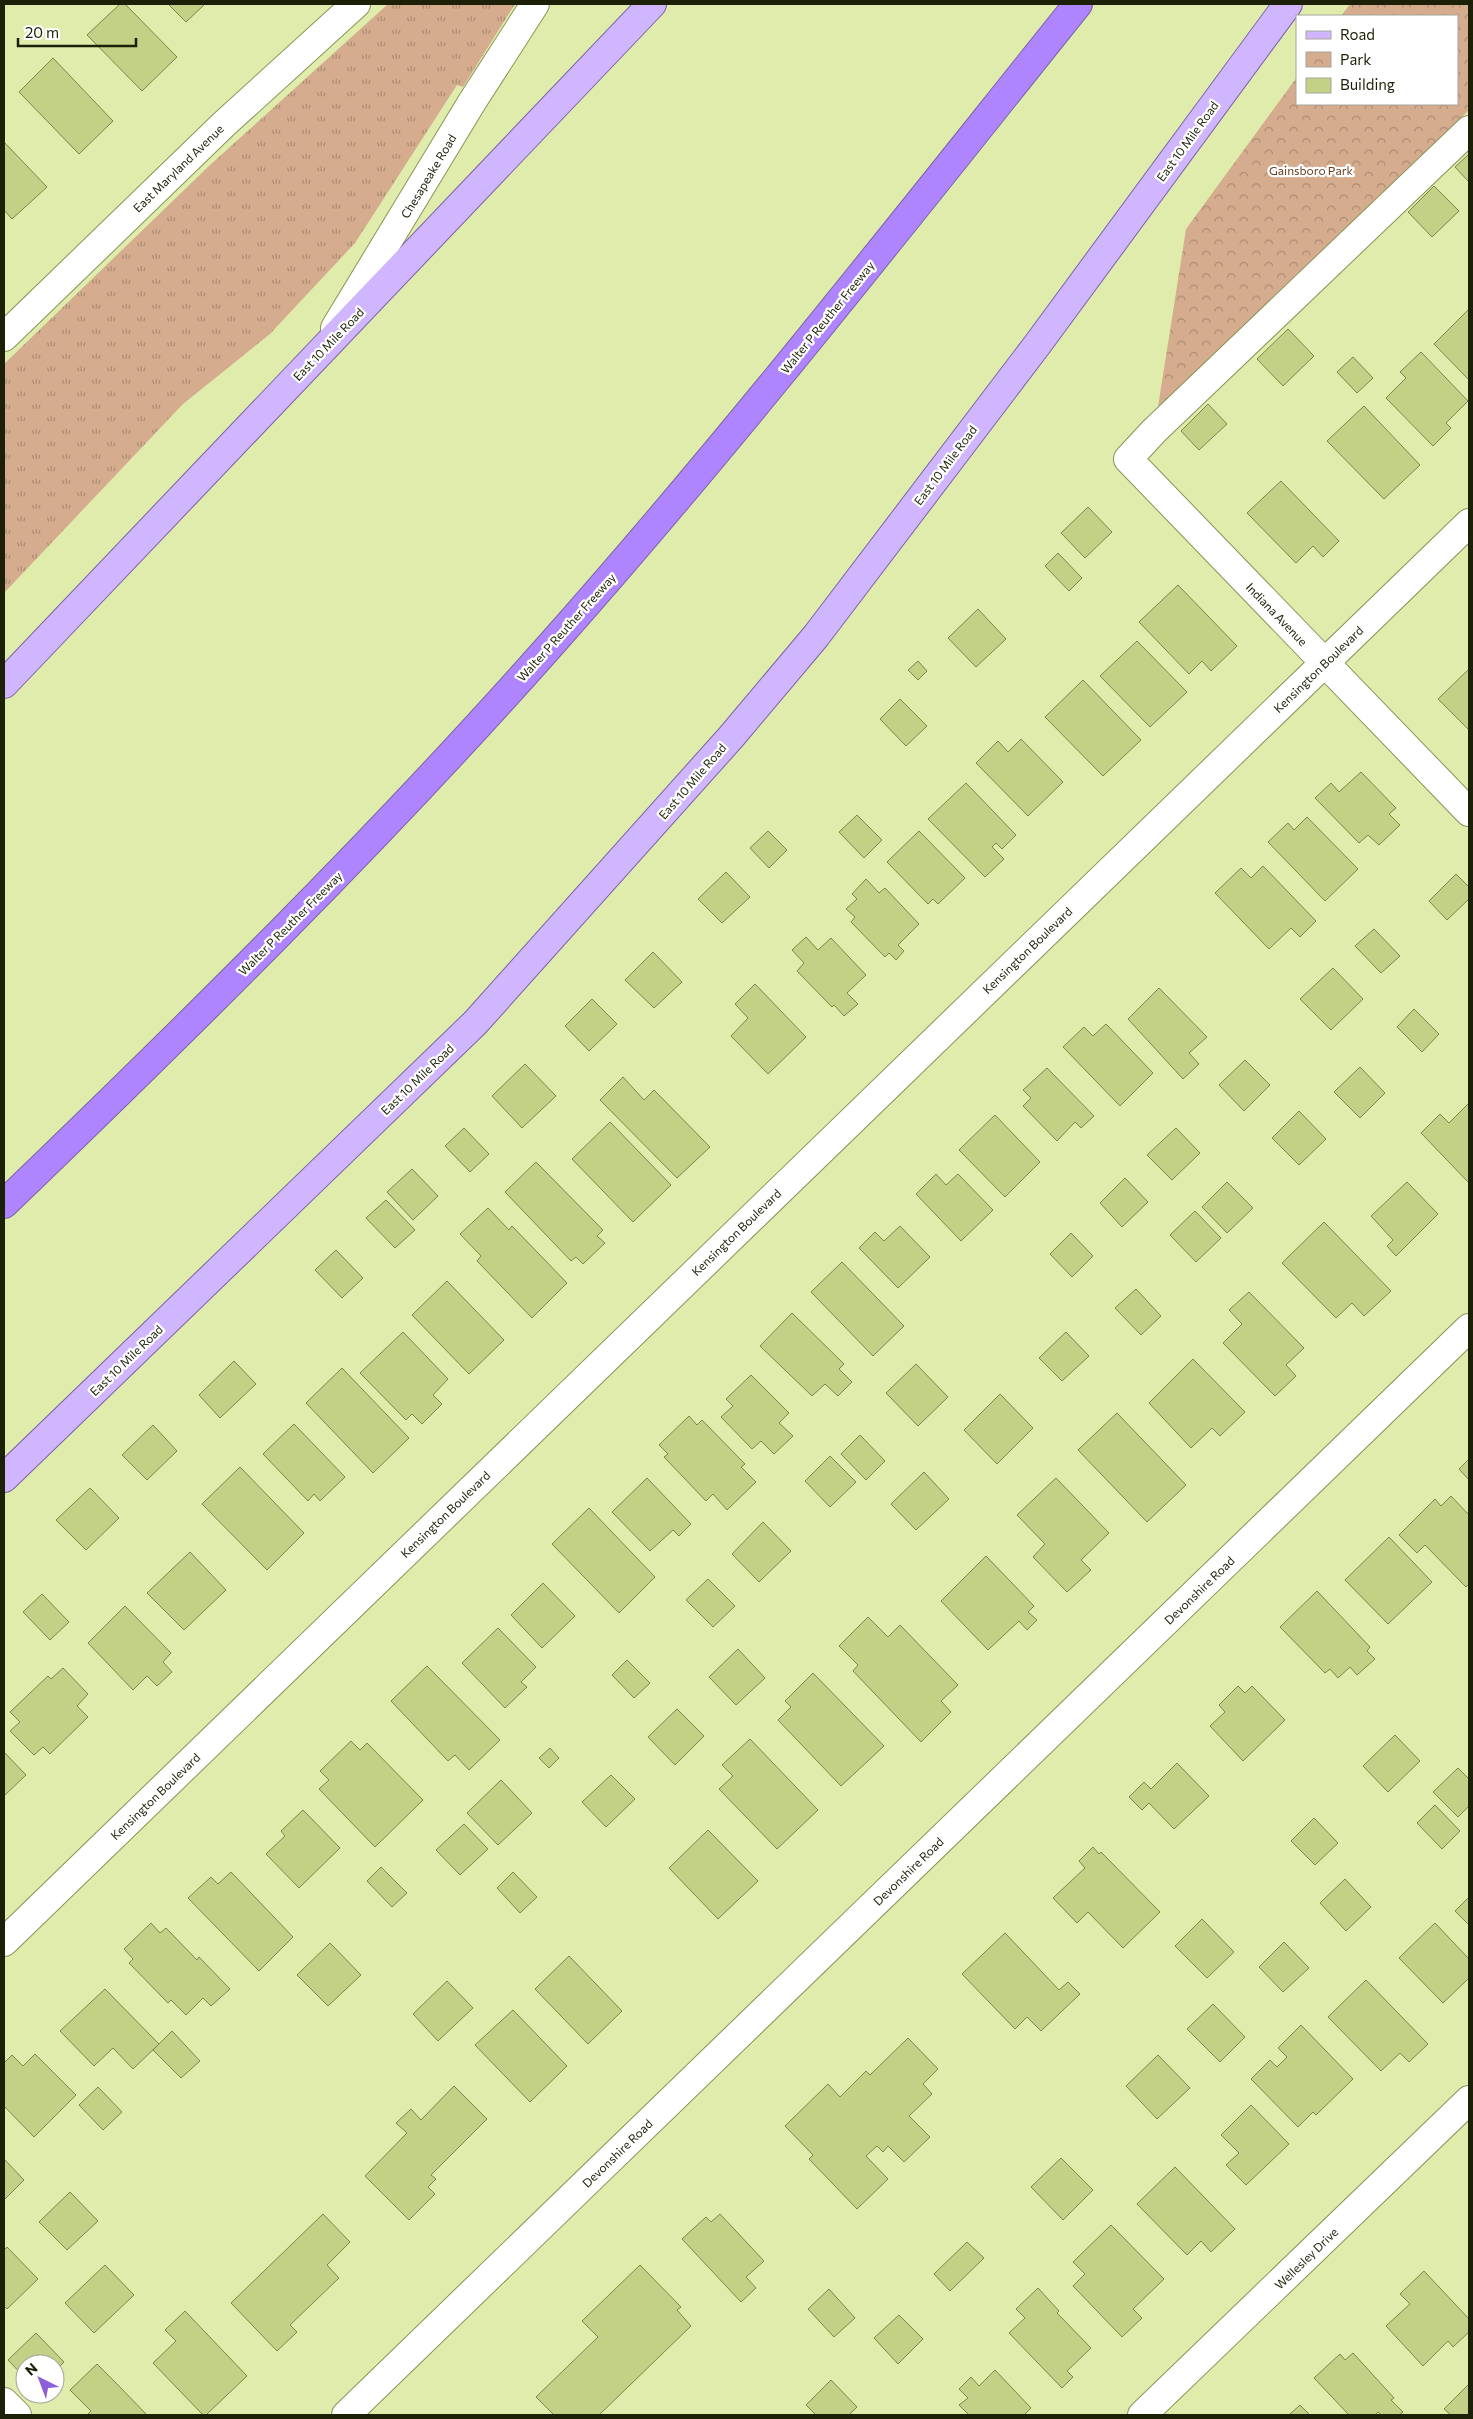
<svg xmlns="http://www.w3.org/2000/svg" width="1473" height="2419" font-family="Commissioner,sans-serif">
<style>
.grass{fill:url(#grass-tufts)}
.park{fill:url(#park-crowns)}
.building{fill:#c3d187;stroke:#7a864a}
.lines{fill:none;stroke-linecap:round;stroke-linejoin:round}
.minor-casing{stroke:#889457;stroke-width:30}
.major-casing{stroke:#7b62a8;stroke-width:30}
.highway-casing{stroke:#7b62a8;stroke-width:30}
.minor{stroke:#fff;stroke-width:28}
.major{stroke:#cfb6ff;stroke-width:28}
.highway{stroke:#af85ff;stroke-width:28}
.labels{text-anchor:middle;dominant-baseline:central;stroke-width:4.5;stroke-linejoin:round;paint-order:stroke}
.street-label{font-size:12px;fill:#1b2007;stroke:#fff}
.park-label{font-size:12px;fill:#673d1a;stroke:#fff}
</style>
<defs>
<pattern id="grass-tufts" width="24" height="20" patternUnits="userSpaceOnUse" patternTransform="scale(1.25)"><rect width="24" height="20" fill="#d5ac8e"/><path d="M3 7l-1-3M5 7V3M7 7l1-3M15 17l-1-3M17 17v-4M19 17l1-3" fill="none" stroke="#ac8c72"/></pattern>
<pattern id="park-crowns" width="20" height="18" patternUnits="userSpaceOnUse" patternTransform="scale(1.25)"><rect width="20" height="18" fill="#d5ac8e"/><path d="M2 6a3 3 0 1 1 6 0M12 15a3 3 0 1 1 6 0" fill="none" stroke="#ac8c72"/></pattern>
</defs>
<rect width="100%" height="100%" fill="#dfecac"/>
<!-- grass -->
<path class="grass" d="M388 4H515L463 87 457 85 355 243 270 334 183 404 4 593V364L210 165Z"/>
<!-- park -->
<path class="park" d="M1350 4H1469V110L1158 407 1186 229 1297 77V104H1457V16H1341Z"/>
<!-- building -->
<path class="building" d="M120 4H125L177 57 142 91 87 35Z
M168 4H205L186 22Z
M53 58 113 121 79 154 19 92Z
M4 142 47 187 12 219 4 210Z
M1469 154V182L1455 167Z
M1434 186 1459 211 1432 237 1408 212Z
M1469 309V380L1434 344Z
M1288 329 1314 356 1283 386 1257 359Z
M1421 352 1468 401 1446 423 1451 428 1433 446 1386 398 1406 378 1400 372Z
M1353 357 1373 378 1357 393 1337 372Z
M1208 404 1227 424 1199 450 1181 431Z
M1364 406 1420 465 1384 499 1327 441Z
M1281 481 1339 541 1323 557 1313 546 1296 563 1247 513Z
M1088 507 1112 532 1085 558 1061 533Z
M1058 553 1082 578 1069 591 1045 566Z
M1178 585 1237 646 1211 671 1202 661 1189 674 1139 622Z
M978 609 1006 639 976 667 948 638Z
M1137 641 1187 692 1150 727 1100 676Z
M918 661 927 671 918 680 908 670Z
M1469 669V730L1438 699Z
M1083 680 1141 740 1103 776 1045 717Z
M900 699 927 726 906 746 880 719Z
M1021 739 1063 782 1028 816 976 763 998 741 1008 752Z
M1361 772 1396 808 1389 814 1400 825 1379 845 1368 835 1359 843 1315 798 1331 783 1339 792Z
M966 783 1016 835 1002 849 996 843 992 847 1004 859 985 877 928 819Z
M857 815 882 840 864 858 839 832Z
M1307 817 1358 869 1325 901 1268 842 1288 823 1294 830Z
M768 831 787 850 769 868 750 848Z
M919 831 965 878 938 904 933 899 928 904 887 862Z
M1263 866 1316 921 1300 937 1291 928 1269 949 1215 893 1241 868 1251 878Z
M726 872 750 897 722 923 698 899Z
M1456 874 1469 887V899L1447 920 1429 901Z
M866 879 879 893 885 888 919 924 898 945 904 951 896 960 889 953 885 957 851 922 855 917 846 909 857 899 852 894Z
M1374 929 1400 956 1381 973 1355 946Z
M806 937 818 950 831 938 866 975 847 993 858 1004 844 1016 834 1005 832 1007 797 971 804 963 792 950Z
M653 952 682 982 654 1008 625 980Z
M1333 968 1363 999 1331 1030 1300 999Z
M755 984 806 1037 768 1074 731 1036 748 1018 735 1004Z
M1159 988 1207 1037 1189 1053 1199 1064 1183 1079 1128 1019Z
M592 999 617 1024 589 1051 565 1026Z
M1414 1009 1439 1034 1422 1052 1397 1027Z
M1106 1024 1153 1073 1120 1106 1063 1047 1084 1027 1093 1036Z
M1245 1060 1270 1085 1244 1111 1219 1085Z
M525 1064 556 1096 522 1128 492 1096Z
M1360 1067 1385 1093 1360 1118 1334 1092Z
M1047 1068 1094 1116 1081 1128 1075 1122 1057 1141 1023 1106 1031 1098 1023 1090Z
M623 1077 644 1100 654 1090 710 1147 677 1178 600 1100Z
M1469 1103V1183L1421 1133 1440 1114 1449 1123Z
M1299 1111 1326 1139 1299 1165 1272 1138Z
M995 1115 1040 1162 1005 1197 959 1150Z
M610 1122 671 1185 633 1222 572 1159Z
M464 1128 489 1154 470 1172 445 1146Z
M1176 1128 1200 1153 1172 1180 1147 1155Z
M536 1162 603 1230 597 1236 605 1243 583 1264 576 1257 571 1261 505 1192Z
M412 1169 438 1196 413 1220 387 1192Z
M936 1174 946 1185 958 1174 993 1210 961 1241 916 1194Z
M1125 1178 1148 1202 1122 1227 1100 1203Z
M1227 1182 1253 1208 1227 1233 1202 1207Z
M1407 1182 1438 1214 1396 1256 1387 1246 1393 1240 1371 1216Z
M386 1200 415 1230 395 1248 366 1218Z
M488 1208 509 1230 512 1226 567 1283 532 1318 477 1261 481 1256 460 1234Z
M1195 1211 1221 1238 1196 1262 1170 1235Z
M1324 1222 1391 1291 1364 1316 1352 1303 1336 1318 1282 1263Z
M900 1226 930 1257 898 1288 859 1248 875 1232 884 1241Z
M1071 1233 1093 1256 1072 1277 1050 1254Z
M336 1250 363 1278 342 1298 315 1270Z
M842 1262 904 1326 873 1356 811 1292Z
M447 1281 504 1340 469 1374 412 1315Z
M1136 1289 1161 1316 1141 1335 1115 1308Z
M1249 1292 1304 1348 1286 1365 1296 1376 1275 1396 1223 1343 1242 1324 1229 1310Z
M792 1313 844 1364 839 1369 852 1382 838 1396 825 1384 812 1396 760 1346Z
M403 1332 448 1379 433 1395 442 1404 422 1424 412 1414 406 1420 360 1373Z
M1066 1332 1089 1356 1062 1381 1039 1358Z
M1193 1359 1245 1412 1220 1436 1212 1428 1191 1448 1149 1403Z
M234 1361 256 1384 220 1418 199 1395Z
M916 1364 948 1397 918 1426 886 1393Z
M342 1368 409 1438 373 1473 306 1403Z
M751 1375 789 1413 779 1423 793 1436 774 1454 761 1441 752 1449 721 1417 733 1406 726 1399Z
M1000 1394 1033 1428 997 1464 964 1430Z
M1117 1413 1186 1485 1147 1522 1078 1450Z
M689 1416 697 1425 702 1420 745 1464 741 1467 756 1482 727 1510 713 1494 706 1501 664 1457 668 1454 659 1445Z
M294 1424 345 1477 320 1501 314 1494 308 1501 263 1454Z
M153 1425 177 1451 147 1480 122 1455Z
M860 1435 885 1461 866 1480 841 1454Z
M830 1456 856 1482 830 1507 805 1481Z
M1469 1459V1480L1459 1469Z
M240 1467 304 1533 267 1570 202 1504Z
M924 1472 949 1499 916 1530 891 1504Z
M647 1478 691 1524 679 1536 673 1530 650 1551 612 1512Z
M1056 1478 1109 1533 1081 1560 1091 1570 1067 1592 1033 1557 1045 1544 1017 1515Z
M90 1488 119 1518 86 1550 56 1520Z
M1451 1496 1469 1515V1584L1466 1587 1425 1545 1417 1553 1399 1535 1435 1499 1441 1506Z
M589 1508 655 1577 619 1613 552 1544Z
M763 1522 791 1551 759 1582 732 1554Z
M1389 1537 1432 1582 1388 1624 1345 1580Z
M190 1552 226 1590 184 1630 147 1593Z
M986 1556 1034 1606 1028 1612 1037 1620 1027 1630 1019 1621 988 1650 941 1601Z
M708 1579 735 1606 713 1627 686 1600Z
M543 1583 575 1616 542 1648 511 1615Z
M1317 1591 1370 1647 1367 1651 1375 1659 1357 1675 1350 1667 1338 1678 1330 1669 1325 1673 1280 1627Z
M42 1594 69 1622 50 1640 23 1612Z
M125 1606 171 1653 163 1662 172 1672 157 1686 147 1676 133 1690 88 1643Z
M868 1617 888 1637 900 1625 958 1685 941 1701 951 1712 921 1742 853 1671 858 1665 839 1646Z
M498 1628 536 1667 521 1682 527 1687 505 1708 462 1663Z
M738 1649 765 1678 736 1705 709 1677Z
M627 1660 650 1683 634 1698 612 1675Z
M427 1666 500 1740 469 1770 455 1755 448 1761 391 1701Z
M63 1668 88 1694 77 1706 88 1717 50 1754 43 1747 34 1755 10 1731 20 1722 10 1712 48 1676 51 1679Z
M813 1673 884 1746 841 1786 778 1720 791 1707 785 1701Z
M1238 1686 1245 1693 1252 1686 1285 1720 1243 1761 1210 1726 1225 1712 1219 1705Z
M677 1709 704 1736 675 1765 648 1737Z
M1395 1735 1420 1761 1388 1792 1363 1766Z
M750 1739 818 1810 777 1849 719 1789 733 1776 722 1765Z
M351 1741 360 1750 367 1743 423 1800 375 1847 319 1789 329 1780 320 1771Z
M550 1748 559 1758 549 1768 539 1758Z
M4 1752 26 1775 4 1796Z
M1177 1763 1209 1796 1174 1829 1149 1803 1142 1810 1129 1797 1144 1782 1151 1789Z
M1458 1768 1469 1779V1806L1458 1817 1433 1792Z
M611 1775 635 1799 606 1827 582 1802Z
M501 1780 532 1813 498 1845 467 1813Z
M1435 1805 1460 1831 1442 1849 1417 1823Z
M303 1810 340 1848 299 1888 266 1854 285 1836 281 1831Z
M1314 1818 1338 1843 1315 1865 1291 1841Z
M464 1824 488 1849 460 1875 436 1850Z
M708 1830 758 1881 718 1919 669 1868Z
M1093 1847 1099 1854 1101 1852 1160 1912 1123 1948 1088 1912 1077 1923 1053 1898 1085 1868 1079 1861Z
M381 1867 407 1893 392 1907 367 1881Z
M231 1872 293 1937 259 1971 188 1898 211 1877 218 1884Z
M513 1872 537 1897 520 1913 497 1888Z
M1345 1879 1371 1907 1346 1931 1320 1903Z
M1469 1897V1925L1455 1911Z
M1202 1919 1234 1952 1207 1978 1175 1946Z
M151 1923 160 1933 166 1928 197 1960 199 1957 230 1989 211 2006 203 1998 186 2015 171 2000 168 2003 129 1963 133 1959 124 1949Z
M1435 1923 1469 1959V1978L1443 2003 1399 1958Z
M1005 1933 1059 1990 1068 1982 1080 1994 1041 2031 1027 2017 1015 2029 962 1974Z
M1284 1942 1309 1968 1283 1992 1259 1967Z
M330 1943 361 1975 328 2006 297 1975Z
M569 1956 622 2011 588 2044 535 1989Z
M1366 1980 1428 2044 1409 2062 1400 2053 1381 2071 1328 2017Z
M447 1981 473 2008 438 2041 413 2014Z
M105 1989 159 2044 133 2069 113 2048 94 2066 60 2031Z
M1213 2004 1245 2037 1220 2062 1187 2029Z
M513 2010 567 2066 530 2102 475 2045Z
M1301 2025 1353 2079 1316 2115 1313 2112 1298 2127 1251 2079 1270 2060 1277 2067 1287 2057 1278 2048Z
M172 2031 200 2061 181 2078 153 2050Z
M908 2038 938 2069 923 2084 932 2094 909 2116 930 2137 904 2162 888 2146 883 2152 877 2146 866 2156 888 2179 857 2209 809 2159 813 2155 785 2126 828 2084 840 2097 866 2071 870 2075Z
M35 2054 76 2095 34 2137 4 2106V2063L12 2055 23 2066Z
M1158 2055 1190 2088 1157 2119 1126 2086Z
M454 2086 487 2119 431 2175 436 2179 428 2187 435 2194 409 2220 365 2176 407 2133 396 2123 411 2109 421 2120Z
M98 2087 122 2112 103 2130 79 2105Z
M1251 2105 1289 2144 1246 2185 1226 2165 1239 2153 1221 2135Z
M1061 2158 1093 2190 1063 2220 1031 2187Z
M4 2159 24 2180 4 2200Z
M1175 2167 1235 2229 1211 2252 1201 2241 1187 2255 1137 2204Z
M70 2192 98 2221 67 2250 39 2222Z
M323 2214 350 2242 327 2265 339 2278 290 2325 297 2332 277 2351 231 2303Z
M720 2214 764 2261 746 2277 756 2288 741 2302 682 2239 706 2217 711 2222Z
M1111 2225 1164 2279 1133 2309 1142 2318 1122 2337 1073 2286 1085 2274 1073 2262Z
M967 2242 984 2258 950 2291 934 2274Z
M7 2247 38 2279 7 2309 4 2306V2250Z
M105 2265 134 2295 94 2333 65 2303Z
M640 2265 681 2307 677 2310 691 2326 599 2415H554L536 2397 598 2337 582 2321Z
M1424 2271 1469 2319V2332L1453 2347 1448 2341 1423 2366 1386 2326 1410 2304 1400 2294Z
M1038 2288 1059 2311 1057 2313 1091 2348 1067 2371 1073 2377 1062 2388 1009 2333 1025 2318 1016 2309Z
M829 2289 855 2318 834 2337 808 2309Z
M185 2311 247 2376 206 2415H203L153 2363 176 2341 165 2330Z
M899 2315 923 2339 898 2364 874 2338Z
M36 2333 64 2362 55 2371V2364H25V2378L8 2360Z
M1353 2353 1394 2398 1391 2400 1403 2412 1399 2415H1381L1378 2412 1375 2415H1349L1314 2378 1340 2354 1345 2360Z
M97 2364 118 2385 147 2415H87L91 2411 70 2390Z
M995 2370 1031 2408 1024 2415H969L959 2405 968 2398 959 2389 971 2377 979 2386Z
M831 2380 857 2407 849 2415H816L806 2405Z
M1469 2384V2415H1451L1444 2409Z
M1300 2405 1310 2415H1289Z"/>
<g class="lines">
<!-- minor casing -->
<g class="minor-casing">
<path id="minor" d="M1469 130 1154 431 1128 459 1469 812
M335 328 472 102 535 4
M4 337 224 124 356 4
M4 1942 1469 523
M4 2402 17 2415
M346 2415 1469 1328
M1142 2415 1469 2100"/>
</g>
<!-- major casing -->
<g class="major-casing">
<path id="major" d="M4 684 652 4
M4 1478 475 1023 731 737 816 636 1037 345 1288 4"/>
</g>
<!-- highway casing -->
<g class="highway-casing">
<path id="highway" d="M4 1204C191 1024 376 842 548 648 733 440 904 221 1078 4"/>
</g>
<!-- minor -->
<use href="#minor" class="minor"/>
<!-- major -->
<use href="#major" class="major"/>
<!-- highway -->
<use href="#highway" class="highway"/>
</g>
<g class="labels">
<!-- street labels -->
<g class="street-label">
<text transform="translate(1187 141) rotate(-54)">East 10 Mile Road</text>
<text transform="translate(178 168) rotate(-44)">East Maryland Avenue</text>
<text transform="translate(428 176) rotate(-59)">Chesapeake Road</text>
<text transform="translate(827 317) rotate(-51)">Walter P Reuther Freeway</text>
<text transform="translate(328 344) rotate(-46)">East 10 Mile Road</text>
<text transform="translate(945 465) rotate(-53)">East 10 Mile Road</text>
<text transform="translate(1277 614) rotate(46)">Indiana Avenue</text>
<text transform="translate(566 627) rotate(-48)">Walter P Reuther Freeway</text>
<text transform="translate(1318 669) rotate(-44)">Kensington Boulevard</text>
<text transform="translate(692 781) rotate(-49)">East 10 Mile Road</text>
<text transform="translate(290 923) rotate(-45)">Walter P Reuther Freeway</text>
<text transform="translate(1027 950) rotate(-44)">Kensington Boulevard</text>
<text transform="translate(417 1079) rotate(-44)">East 10 Mile Road</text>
<text transform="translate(736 1232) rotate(-44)">Kensington Boulevard</text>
<text transform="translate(126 1360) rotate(-44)">East 10 Mile Road</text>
<text transform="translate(445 1514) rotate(-44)">Kensington Boulevard</text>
<text transform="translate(1199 1590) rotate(-44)">Devonshire Road</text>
<text transform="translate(155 1796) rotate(-44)">Kensington Boulevard</text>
<text transform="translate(908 1871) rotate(-44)">Devonshire Road</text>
<text transform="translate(617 2153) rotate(-44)">Devonshire Road</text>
<text transform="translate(1306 2258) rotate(-44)">Wellesley Drive</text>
</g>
<!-- park labels -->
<g class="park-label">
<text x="1311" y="170">Gainsboro Park</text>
</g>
</g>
<!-- border -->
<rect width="1473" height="2419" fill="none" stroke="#1b2007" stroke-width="10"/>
<!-- legend -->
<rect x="1296" y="15" width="162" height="90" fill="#ffffff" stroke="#a4a69c"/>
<rect x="1306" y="31" width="25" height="8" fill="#cfb6ff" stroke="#a4a69c"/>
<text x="1340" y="40" font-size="15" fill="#1b2007">Road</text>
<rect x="1306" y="52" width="25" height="15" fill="url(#park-crowns)" stroke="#a4a69c"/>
<text x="1340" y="65" font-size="15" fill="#1b2007">Park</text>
<rect x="1306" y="78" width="25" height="15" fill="#c3d187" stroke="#a4a69c"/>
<text x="1340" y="90" font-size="15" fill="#1b2007">Building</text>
<!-- north arrow -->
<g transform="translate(40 2379) rotate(318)"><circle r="24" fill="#ffffff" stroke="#a4a69c"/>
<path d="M0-4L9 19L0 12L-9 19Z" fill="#8c5ed8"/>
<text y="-8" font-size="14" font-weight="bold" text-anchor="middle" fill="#1b2007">N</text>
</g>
<!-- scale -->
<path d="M18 38v8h118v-8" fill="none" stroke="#1b2007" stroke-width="2.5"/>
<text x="25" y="38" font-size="15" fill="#1b2007" stroke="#ffffff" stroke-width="4" paint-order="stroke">20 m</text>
</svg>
